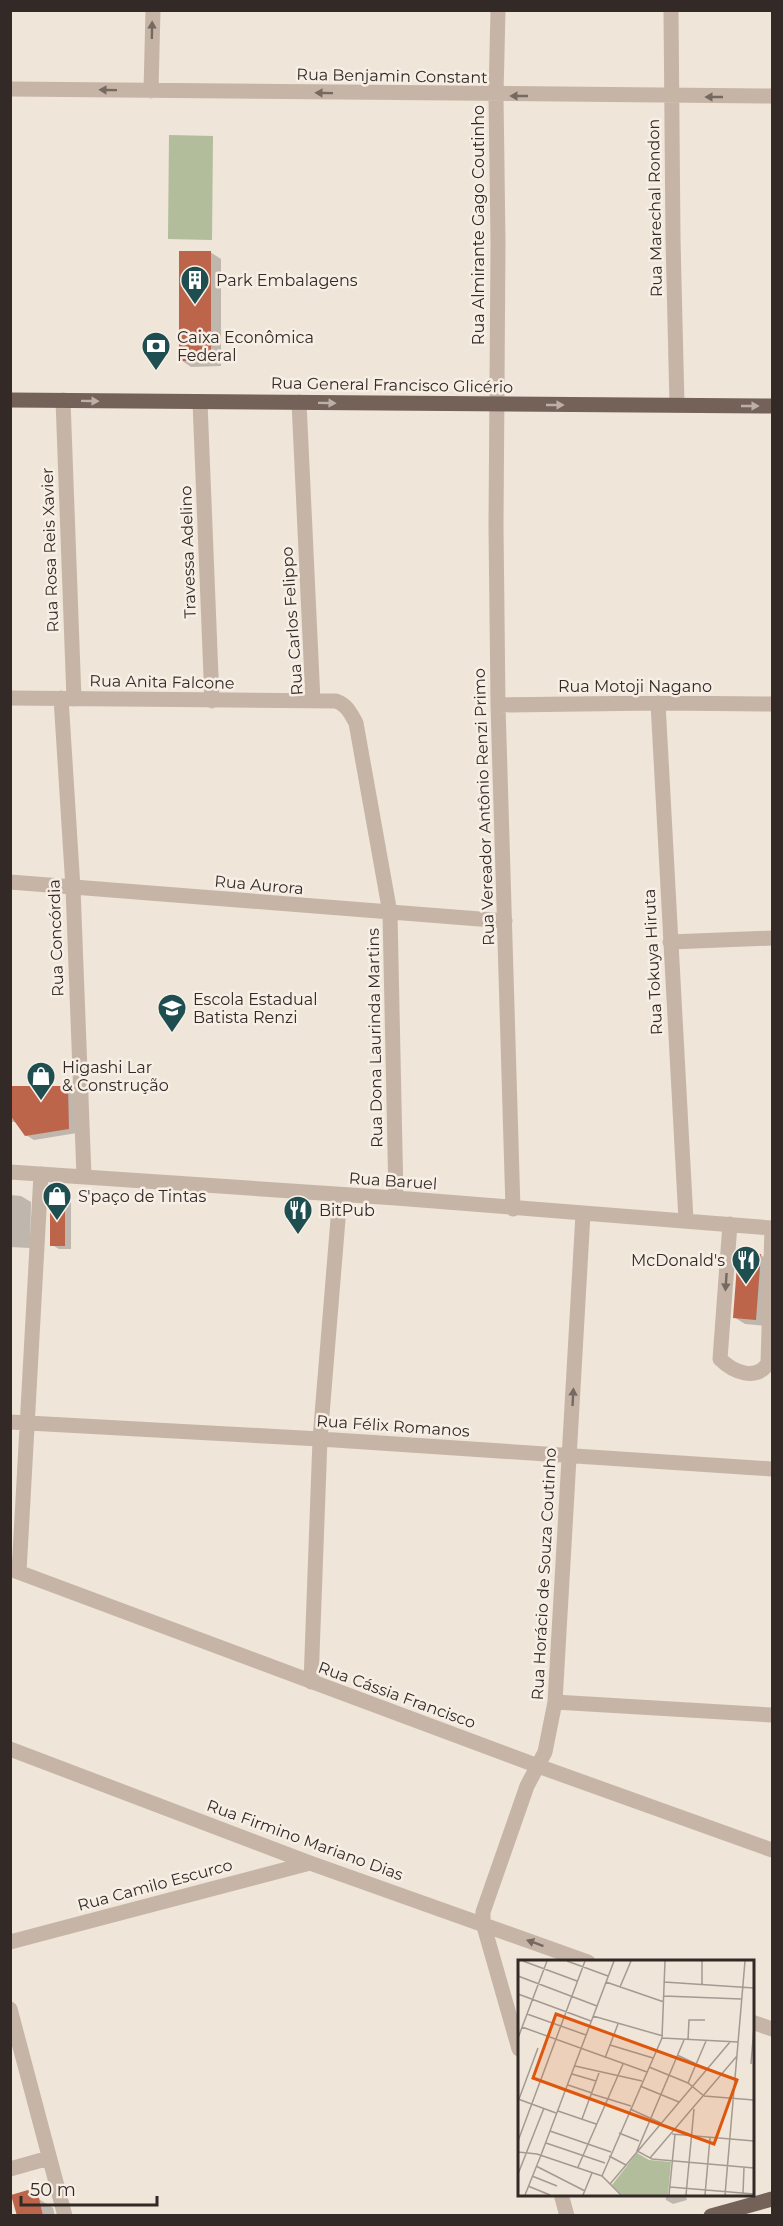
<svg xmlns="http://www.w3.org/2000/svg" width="783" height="2226" font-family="Montserrat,sans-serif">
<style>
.green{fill:#b2bd9b}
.shadow{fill:#0003}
.building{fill:#bd654a}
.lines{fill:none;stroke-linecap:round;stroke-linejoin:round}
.minor{stroke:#c6b5a7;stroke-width:15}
.major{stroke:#746259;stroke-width:15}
.oneway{fill:#756961}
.oneway2{fill:#bcb0a6}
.labels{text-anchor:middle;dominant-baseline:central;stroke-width:5;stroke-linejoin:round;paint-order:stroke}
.street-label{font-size:16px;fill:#332a27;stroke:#f7efe5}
.poi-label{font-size:16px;fill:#332a27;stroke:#f7efe5;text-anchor:start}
.inset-road{fill:none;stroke:#a49a92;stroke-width:1.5}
.view{fill:#df570d;fill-opacity:0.15;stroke:#df570d;stroke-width:3}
.inset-edge{fill:none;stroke:#332a27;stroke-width:3}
</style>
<rect width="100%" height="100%" fill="#efe5d9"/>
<!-- green -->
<path class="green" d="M169 135 213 136 212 240 168 239Z"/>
<!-- shadow -->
<path class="shadow" d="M210 252 221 259V366L191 367 181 360Z
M10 1085 15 1088H67L75 1092 77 1133 34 1140 26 1135 17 1122H10Z
M10 1195 21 1196 31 1202 30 1248 10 1247Z
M64 1198 71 1202V1249H59L52 1245Z
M739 1254 761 1255 772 1262 766 1326 745 1324 734 1317Z
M28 2192 53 2208 55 2216H18Z
M665 2194H685L687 2200 673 2204 666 2200Z"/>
<!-- building -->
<path class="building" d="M179 251H211V361H179Z
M10 1086H68L69 1129 25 1136 10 1115Z
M50 1194 65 1197V1246H50Z
M738 1252 761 1254 756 1320 733 1318Z
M28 2190 39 2198 43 2216H17L11 2195Z"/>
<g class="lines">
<!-- minor -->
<path class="minor" d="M498 10 496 95 498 243 496 526 498 705 513 1209
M671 10 673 239 677 405
M10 89 772 96
M151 91 153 10
M63 400 74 699
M200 402 212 701
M299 402 313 701
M10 698 336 701C347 705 350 712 356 723L390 913 396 1198
M61 698 73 888 84 1176
M658 703 686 1220
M498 705 658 703 772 704
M10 882 505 921
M670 942 772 938
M10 1172 396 1198 772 1228
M730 1224 720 1359C733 1372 757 1382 768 1363L772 1228
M10 1422 320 1439 772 1469
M10 1569 538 1766 772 1850
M19 1572 41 1174
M311 1682 320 1439 340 1195
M555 1702 772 1715
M10 1749 310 1863 588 1962
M10 1942 310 1863
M10 2009 65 2216
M752 2022 772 2029
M519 2049 483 1923V1912L527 1786 545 1752 555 1702 583 1214
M10 2169 49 2158
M561 2194 567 2216"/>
<!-- major -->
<path class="major" d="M10 400 772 406
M711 2216 772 2199"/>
</g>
<!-- one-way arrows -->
<defs><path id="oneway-solid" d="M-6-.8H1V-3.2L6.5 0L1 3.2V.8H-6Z" transform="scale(1.5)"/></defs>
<g class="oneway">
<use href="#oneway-solid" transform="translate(152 30) rotate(-89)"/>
<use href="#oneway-solid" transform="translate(108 90) rotate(-179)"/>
<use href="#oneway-solid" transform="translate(324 93) rotate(-179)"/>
<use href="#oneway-solid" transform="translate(519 96) rotate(-180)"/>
<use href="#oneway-solid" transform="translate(714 97) rotate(180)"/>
<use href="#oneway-solid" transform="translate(726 1282) rotate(94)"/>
<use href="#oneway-solid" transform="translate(573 1397) rotate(-87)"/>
<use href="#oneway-solid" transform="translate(535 1943) rotate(-160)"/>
</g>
<g class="oneway2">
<use href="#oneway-solid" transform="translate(90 401) rotate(1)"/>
<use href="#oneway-solid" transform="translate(327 403) rotate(1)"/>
<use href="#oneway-solid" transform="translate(555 405)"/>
<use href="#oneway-solid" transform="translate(750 406)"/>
</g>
<!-- icons -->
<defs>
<g id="building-pin" transform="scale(1.5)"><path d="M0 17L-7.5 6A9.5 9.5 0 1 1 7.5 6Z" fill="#1f4e51" stroke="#f7efe5"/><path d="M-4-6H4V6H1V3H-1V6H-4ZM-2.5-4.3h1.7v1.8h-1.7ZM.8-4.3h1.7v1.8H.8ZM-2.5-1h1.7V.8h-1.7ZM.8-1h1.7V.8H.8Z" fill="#fff"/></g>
<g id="bank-pin" transform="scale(1.5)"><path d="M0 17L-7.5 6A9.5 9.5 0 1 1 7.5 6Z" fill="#1f4e51" stroke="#f7efe5"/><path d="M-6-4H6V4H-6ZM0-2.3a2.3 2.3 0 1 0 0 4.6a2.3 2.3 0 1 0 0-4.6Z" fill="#fff"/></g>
<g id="school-pin" transform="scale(1.5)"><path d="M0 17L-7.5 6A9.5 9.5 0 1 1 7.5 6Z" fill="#1f4e51" stroke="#f7efe5"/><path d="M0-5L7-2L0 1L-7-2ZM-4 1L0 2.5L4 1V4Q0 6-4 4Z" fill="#fff"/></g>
<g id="shop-pin" transform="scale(1.5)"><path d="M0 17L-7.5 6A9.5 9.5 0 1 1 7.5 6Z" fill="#1f4e51" stroke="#f7efe5"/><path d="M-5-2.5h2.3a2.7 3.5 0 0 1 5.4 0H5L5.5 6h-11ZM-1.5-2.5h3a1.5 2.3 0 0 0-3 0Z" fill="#fff"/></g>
<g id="restaurant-pin" transform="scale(1.5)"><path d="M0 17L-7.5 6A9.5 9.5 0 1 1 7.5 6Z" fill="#1f4e51" stroke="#f7efe5"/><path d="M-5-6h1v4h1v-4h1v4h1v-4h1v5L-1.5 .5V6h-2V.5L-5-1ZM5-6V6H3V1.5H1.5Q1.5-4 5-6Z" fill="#fff"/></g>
</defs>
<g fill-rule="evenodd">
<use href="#building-pin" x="195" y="280"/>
<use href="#bank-pin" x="156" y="346"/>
<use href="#school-pin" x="172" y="1008"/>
<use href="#shop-pin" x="41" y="1076"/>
<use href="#shop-pin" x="57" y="1196"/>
<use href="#restaurant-pin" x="298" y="1210"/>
<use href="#restaurant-pin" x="746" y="1260"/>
</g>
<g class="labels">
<!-- street labels -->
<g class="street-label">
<text transform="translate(392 76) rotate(1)">Rua Benjamin Constant</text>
<text transform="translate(655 208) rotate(-91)">Rua Marechal Rondon</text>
<text transform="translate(478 225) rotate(-90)">Rua Almirante Gago Coutinho</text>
<text transform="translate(392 385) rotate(1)">Rua General Francisco Glicério</text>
<text transform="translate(50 550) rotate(-92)">Rua Rosa Reis Xavier</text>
<text transform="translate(188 552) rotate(-92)">Travessa Adelino</text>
<text transform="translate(292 621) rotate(-94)">Rua Carlos Felippo</text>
<text transform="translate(162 682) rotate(1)">Rua Anita Falcone</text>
<text x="635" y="686">Rua Motoji Nagano</text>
<text transform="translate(484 807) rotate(-92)">Rua Vereador Antônio Renzi Primo</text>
<text transform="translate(259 885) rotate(5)">Rua Aurora</text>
<text transform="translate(56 938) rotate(-92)">Rua Concórdia</text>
<text transform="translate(653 962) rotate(-93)">Rua Tokuya Hiruta</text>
<text transform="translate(375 1038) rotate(-91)">Rua Dona Laurinda Martins</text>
<text transform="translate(393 1181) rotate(4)">Rua Baruel</text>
<text transform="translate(393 1426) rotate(4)">Rua Félix Romanos</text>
<text transform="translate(544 1574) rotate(-87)">Rua Horácio de Souza Coutinho</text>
<text transform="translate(397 1695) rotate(20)">Rua Cássia Francisco</text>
<text transform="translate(305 1840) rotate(20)">Rua Firmino Mariano Dias</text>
<text transform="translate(155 1885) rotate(-15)">Rua Camilo Escurco</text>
</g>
<!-- poi labels -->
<g class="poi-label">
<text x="216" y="280">Park Embalagens</text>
<text x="177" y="337">Caixa Econômica<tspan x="177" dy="18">Federal</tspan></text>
<text x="193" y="999">Escola Estadual<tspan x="193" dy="18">Batista Renzi</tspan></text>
<text x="62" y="1067">Higashi Lar<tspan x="62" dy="18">&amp; Construção</tspan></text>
<text x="78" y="1196">S'paço de Tintas</text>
<text x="319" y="1210">BitPub</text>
<text x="725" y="1260" text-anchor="end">McDonald's</text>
</g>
</g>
<!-- overview -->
<g transform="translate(518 1960)">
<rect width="236" height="236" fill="#efe5d9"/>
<path d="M119 193 131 200 153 202 150 235H104L94 225Z" fill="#b2bd9b"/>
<path class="inset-road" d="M5 1 59 21M49 1 90 16M0 16 79 46M88 22 146 42M146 22 236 28M184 24V1M102 27 113 1M0 34 73 61M146 36 223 39M9 54 68 75M75 56 145 76M4 67 129 112M0 78 29 1M144 78 220 82M166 80 119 191 134 199 236 208M170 80 171 60H187M92 85 135 98M159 95 189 109M87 98 100 64M233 104 236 67M57 106 124 121M131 107 170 123 186 136M54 114 78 121M170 123 188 81M50 125 74 133M122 126 161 142M74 134 113 146M186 136 236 140M0 139 38 153M1 139 20 88M112 149 143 163M40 151 78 164M64 159 81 113M32 171 93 192M101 173 121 181M154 174 236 181M0 181 67 1M28 183 87 203M0 192 19 194 84 216 103 235M23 195 96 1M91 196 108 205M132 198 219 96M18 206 67 231M60 207 105 104M0 214 26 148M14 216 39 226M84 216 144 78 147 1M92 224 212 82M10 226 32 235M152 227 236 234M225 234 226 207M7 235 23 195M65 235 74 213M151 235 157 174M168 235 176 149M187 235 192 178M207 235 227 1"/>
<path class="view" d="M38 54 219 120 196 184 15 118Z"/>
<rect width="236" height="236" class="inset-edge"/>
</g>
<!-- border -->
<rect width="783" height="2226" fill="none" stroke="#332a27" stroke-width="24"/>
<!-- scale -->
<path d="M21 2196v9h136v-9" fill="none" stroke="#332a27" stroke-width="3"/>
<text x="30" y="2196" font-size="18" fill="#332a27" stroke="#f7efe5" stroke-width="4.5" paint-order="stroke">50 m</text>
</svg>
